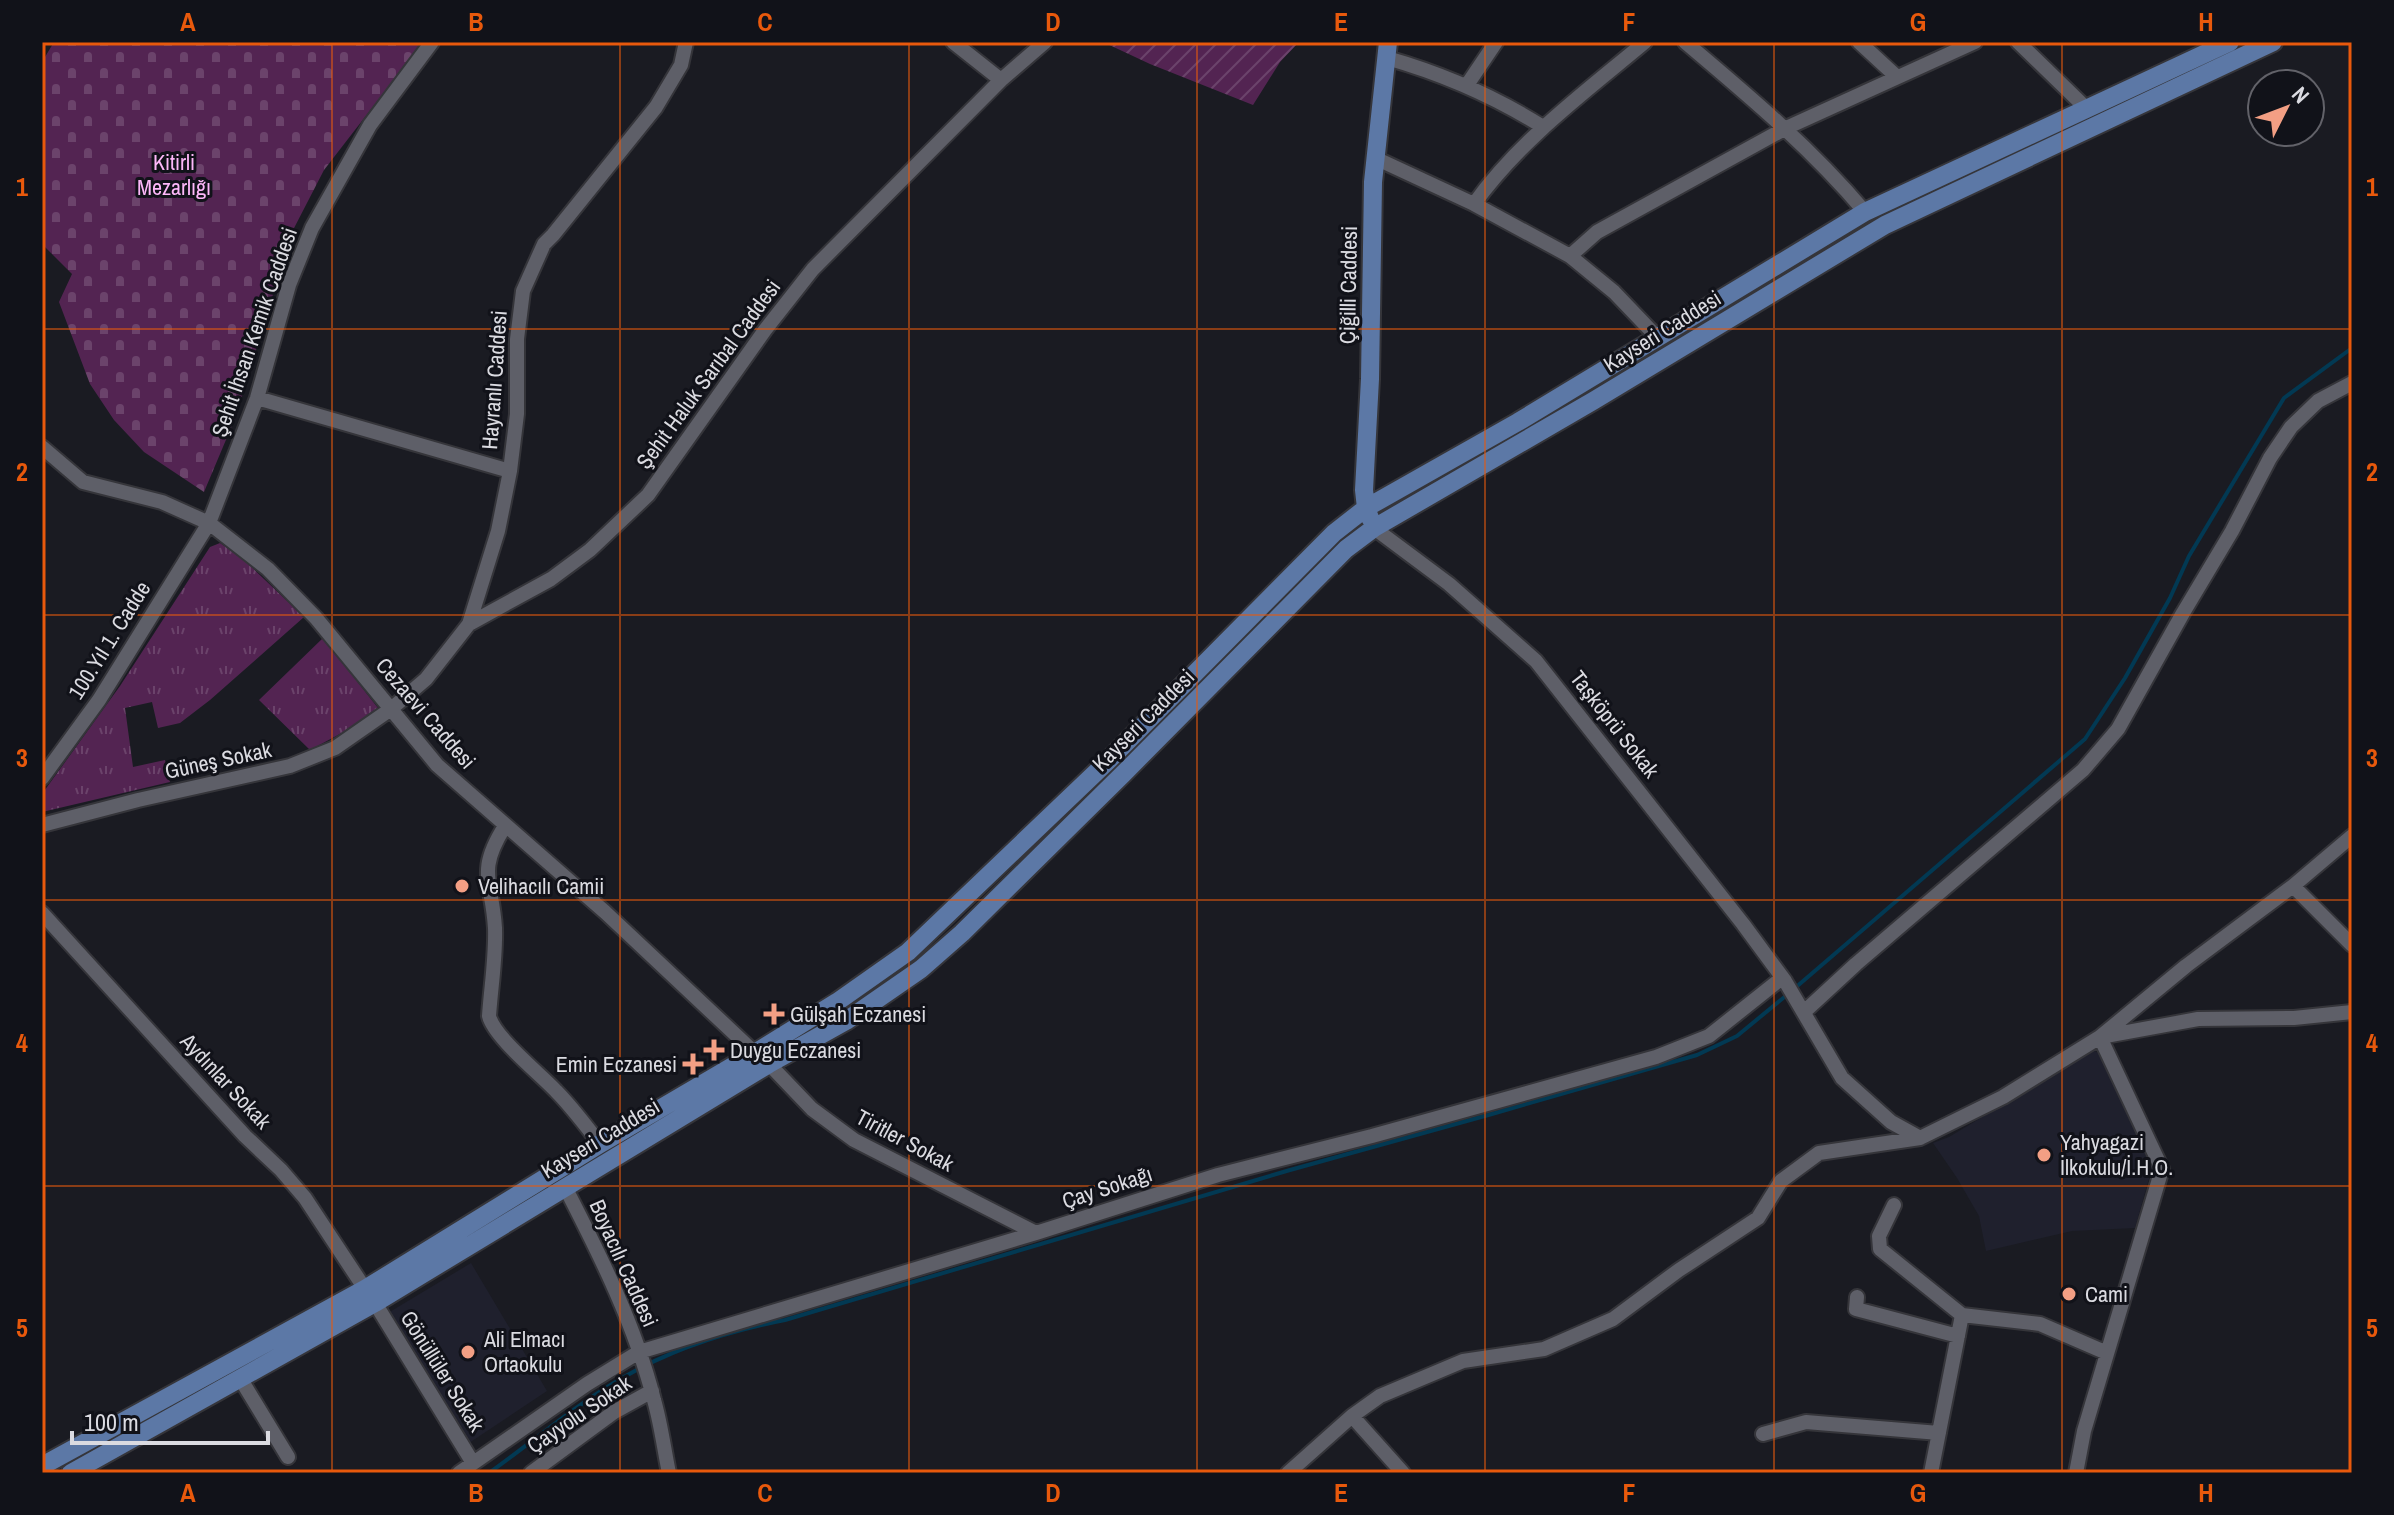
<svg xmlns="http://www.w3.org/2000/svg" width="2394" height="1515" font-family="'Archivo Narrow',sans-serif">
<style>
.built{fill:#1f202d}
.grass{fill:url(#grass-tufts)}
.cemetery{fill:url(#cemetery-stones)}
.garden{fill:url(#garden-furrows)}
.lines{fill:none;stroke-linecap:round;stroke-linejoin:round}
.stream{stroke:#023953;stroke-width:4}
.minor-casing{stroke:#35353a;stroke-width:18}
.major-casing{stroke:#35353a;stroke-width:22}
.minor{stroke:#5e5f68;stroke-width:14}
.major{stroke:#5c78a6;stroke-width:18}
.grid{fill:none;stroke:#e8590c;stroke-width:2;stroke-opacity:0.55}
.poi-dot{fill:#f39f84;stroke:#111219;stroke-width:3}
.labels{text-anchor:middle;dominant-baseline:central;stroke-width:6;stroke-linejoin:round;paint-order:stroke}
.park-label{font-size:22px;fill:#fdb7f9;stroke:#111219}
.street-label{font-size:22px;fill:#dbdbe1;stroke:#111219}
.poi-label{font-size:22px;fill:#dbdbe1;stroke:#111219;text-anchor:start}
.neatline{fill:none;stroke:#e8590c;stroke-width:3}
.grid-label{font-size:26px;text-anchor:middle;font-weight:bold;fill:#e8590c}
</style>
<defs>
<pattern id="grass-tufts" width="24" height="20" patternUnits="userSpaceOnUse" patternTransform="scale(2)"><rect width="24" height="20" fill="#532452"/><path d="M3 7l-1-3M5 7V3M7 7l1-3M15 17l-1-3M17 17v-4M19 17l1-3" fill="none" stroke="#6b436b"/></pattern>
<pattern id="cemetery-stones" width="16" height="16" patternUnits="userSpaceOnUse" patternTransform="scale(2)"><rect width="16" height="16" fill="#532452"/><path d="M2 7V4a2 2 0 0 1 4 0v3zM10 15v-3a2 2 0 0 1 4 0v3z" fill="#6b436b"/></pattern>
<pattern id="garden-furrows" width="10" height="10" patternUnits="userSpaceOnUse" patternTransform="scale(2)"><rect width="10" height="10" fill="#532452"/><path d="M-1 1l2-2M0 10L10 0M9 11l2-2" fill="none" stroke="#6b436b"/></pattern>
</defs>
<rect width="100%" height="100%" fill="#1a1b22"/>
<!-- built -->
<path class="built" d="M2093 1050 2108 1059 2152 1168 2135 1228 2072 1231 1986 1251 1979 1216 1957 1178 1933 1143 1949 1137Z
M471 1263 547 1391 469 1443 388 1313Z"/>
<!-- grass -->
<path class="grass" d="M220 543 242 558 304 617 210 700 180 723 158 728 152 702 125 708 133 767 165 760 170 782 42 812V794L120 686 210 547Z
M323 638 378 708 351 728 310 750 259 700Z"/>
<!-- cemetery -->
<path class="cemetery" d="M54 42H423L324 170 292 232 236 416 204 492 144 452 114 420 90 384 59 302 72 274 42 244V62Z"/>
<!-- garden -->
<path class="garden" d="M1103 42H1299L1280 62 1253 105 1150 64Z"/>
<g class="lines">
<!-- stream -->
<path class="stream" d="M1795 988 2085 739 2125 678 2170 598 2189 556 2284 398 2352 348
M489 1473C534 1441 576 1404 624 1377 674 1348 728 1331 785 1320L1290 1170 1492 1114 1697 1055 1737 1036 1788 994"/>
<!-- minor casing -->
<g class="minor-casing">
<path id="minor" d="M953 42 1001 80
M1685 42C1749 96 1811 148 1865 212
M1859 42 1897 77
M2018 42 2087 109
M1387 58C1443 74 1494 96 1543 127
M1467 85 1496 42
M1375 158 1474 204 1570 256 1614 292 1657 337
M1474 204C1520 140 1584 93 1645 42
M1570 256 1597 232 1786 128 1975 42
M257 398 510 471
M42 447 83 482 162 502 209 523 268 569 316 618 437 765 605 912 755 1053
M1374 528 1449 584 1536 661 1743 924 1785 981 1842 1078 1891 1122 1920 1138
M469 624 498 531 510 471 517 414V339L523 291 544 244 553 235 656 107 681 65 686 42
M42 778 99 700 209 523 257 398 289 285 312 228 370 125 432 42
M42 825 138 800 290 766 335 748 391 709 426 679 469 624 551 579 590 550 648 495 765 330 813 269 1001 80 1045 42
M505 826C476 872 492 880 495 928 496 957 491 987 489 1016 494 1037 539 1073 556 1091 572 1107 586 1126 600 1144
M2293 886 2352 945
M42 913 245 1136 281 1170 305 1198 365 1289
M1804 1012 1856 964 2083 770 2118 729 2183 613 2232 531 2270 458 2291 427 2318 401 2352 383
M769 1064 812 1109 854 1140 1036 1233
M565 1187C600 1255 635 1325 654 1400 661 1424 664 1449 669 1473
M1894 1205 1879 1236 1880 1249 1962 1315
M1857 1297 1856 1309 1958 1336
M375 1303 473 1463
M240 1378 288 1457
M1352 1416 1403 1473
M1763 1434 1806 1422 1939 1433
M459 1473 587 1384 639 1352 1036 1233 1218 1175 1372 1136 1656 1057 1709 1036 1782 978
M531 1473 614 1412 652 1391
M1288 1473 1352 1416 1380 1396 1463 1361 1544 1349 1613 1319 1679 1270 1758 1218 1781 1181 1819 1153 1920 1138 2003 1097 2100 1037 2186 966 2293 886 2352 836
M1931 1473 1962 1315 2040 1324 2107 1353
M2076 1473 2084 1431 2162 1169 2100 1037 2198 1019 2294 1018 2352 1012"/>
</g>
<!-- major casing -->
<g class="major-casing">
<path id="major" d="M1370 518 1366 508 1364 490 1370 379 1373 182 1388 42
M42 1466 365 1289 600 1144 755 1053 837 1002 908 952 1110 759 1334 533 1366 508 1518 422 1865 212 2230 42
M71 1473 375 1303 769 1064 846 1021 921 969 962 933 1123 774 1346 549 1374 528 1593 401 1885 225 2273 42"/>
</g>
<!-- minor -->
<use href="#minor" class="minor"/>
<!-- major -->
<use href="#major" class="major"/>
</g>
<!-- grid -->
<path class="grid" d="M332 42V1473M620 42V1473M909 42V1473M1197 42V1473M1485 42V1473M1774 42V1473M2062 42V1473M42 329H2352M42 615H2352M42 900H2352M42 1186H2352"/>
<!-- markers -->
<g class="poi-dot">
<circle cx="462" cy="886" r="8"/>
<path d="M770 1002h8v8h8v8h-8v8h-8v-8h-8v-8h8z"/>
<path d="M710 1038h8v8h8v8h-8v8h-8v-8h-8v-8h8z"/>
<path d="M689 1052h8v8h8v8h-8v8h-8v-8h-8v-8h8z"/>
<circle cx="2044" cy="1155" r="8"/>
<circle cx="2069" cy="1294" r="8"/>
<circle cx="468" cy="1352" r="8"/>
</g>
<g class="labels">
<!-- park labels -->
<g class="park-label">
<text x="174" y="162">Kitirli<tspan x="174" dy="25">Mezarlığı</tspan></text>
</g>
<!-- street labels -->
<g class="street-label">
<text transform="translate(1348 285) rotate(-89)">Çiğilli Caddesi</text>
<text transform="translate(1662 331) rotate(-32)">Kayseri Caddesi</text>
<text transform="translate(254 332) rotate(-71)">Şehit İhsan Kemik Caddesi</text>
<text transform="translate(708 374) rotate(-54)">Şehit Haluk Sarıbal Caddesi</text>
<text transform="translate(494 380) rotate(-86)">Hayranlı Caddesi</text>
<text transform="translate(109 640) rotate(-58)">100.Yıl 1. Cadde</text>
<text transform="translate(426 713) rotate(49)">Cezaevi Caddesi</text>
<text transform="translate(1143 720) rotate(-45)">Kayseri Caddesi</text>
<text transform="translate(1615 724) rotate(52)">Taşköprü Sokak</text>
<text transform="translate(218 760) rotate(-12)">Güneş Sokak</text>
<text transform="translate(226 1081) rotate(47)">Aydınlar Sokak</text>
<text transform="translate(600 1138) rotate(-31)">Kayseri Caddesi</text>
<text transform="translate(905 1140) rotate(28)">Tiritler Sokak</text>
<text transform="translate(1107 1187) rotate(-18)">Çay Sokağı</text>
<text transform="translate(624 1263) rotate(66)">Boyacılı Caddesi</text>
<text transform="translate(443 1371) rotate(58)">Gönüllüler Sokak</text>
<text transform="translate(579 1414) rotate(-34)">Çayyolu Sokak</text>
</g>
<!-- poi labels -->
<g class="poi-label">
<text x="478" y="886">Velihacılı Camii</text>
<text x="790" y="1014">Gülşah Eczanesi</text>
<text x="730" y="1050">Duygu Eczanesi</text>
<text x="677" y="1064" text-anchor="end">Emin Eczanesi</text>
<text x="2060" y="1142">Yahyagazi<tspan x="2060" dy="25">İlkokulu/İ.H.O.</tspan></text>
<text x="2085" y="1294">Cami</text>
<text x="484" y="1339">Ali Elmacı<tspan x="484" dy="25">Ortaokulu</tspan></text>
</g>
</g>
<!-- border -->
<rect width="2394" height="1515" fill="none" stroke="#111219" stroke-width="88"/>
<!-- north arrow -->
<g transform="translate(2286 108) rotate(48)"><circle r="38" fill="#111219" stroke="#626269" stroke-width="2"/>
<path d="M0-6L14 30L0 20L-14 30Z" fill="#f39f84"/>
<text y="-12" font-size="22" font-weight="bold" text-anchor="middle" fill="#dbdbe1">N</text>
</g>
<!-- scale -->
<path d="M72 1431v12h196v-12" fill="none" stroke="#dbdbe1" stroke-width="4"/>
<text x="84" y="1431" font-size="24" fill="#dbdbe1" stroke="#111219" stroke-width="6" paint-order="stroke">100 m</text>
<rect x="44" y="44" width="2306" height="1427" class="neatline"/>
<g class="grid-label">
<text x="188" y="31">A</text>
<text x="476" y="31">B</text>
<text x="765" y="31">C</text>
<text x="1053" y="31">D</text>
<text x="1341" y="31">E</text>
<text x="1629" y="31">F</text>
<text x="1918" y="31">G</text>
<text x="2206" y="31">H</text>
<text x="22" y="196">1</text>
<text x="2372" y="196">1</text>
<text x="22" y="481">2</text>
<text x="2372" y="481">2</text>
<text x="22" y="767">3</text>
<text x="2372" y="767">3</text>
<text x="22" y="1052">4</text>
<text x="2372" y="1052">4</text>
<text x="22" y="1337">5</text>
<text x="2372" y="1337">5</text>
<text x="188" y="1502">A</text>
<text x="476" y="1502">B</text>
<text x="765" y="1502">C</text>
<text x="1053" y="1502">D</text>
<text x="1341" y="1502">E</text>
<text x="1629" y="1502">F</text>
<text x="1918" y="1502">G</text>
<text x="2206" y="1502">H</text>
</g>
</svg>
